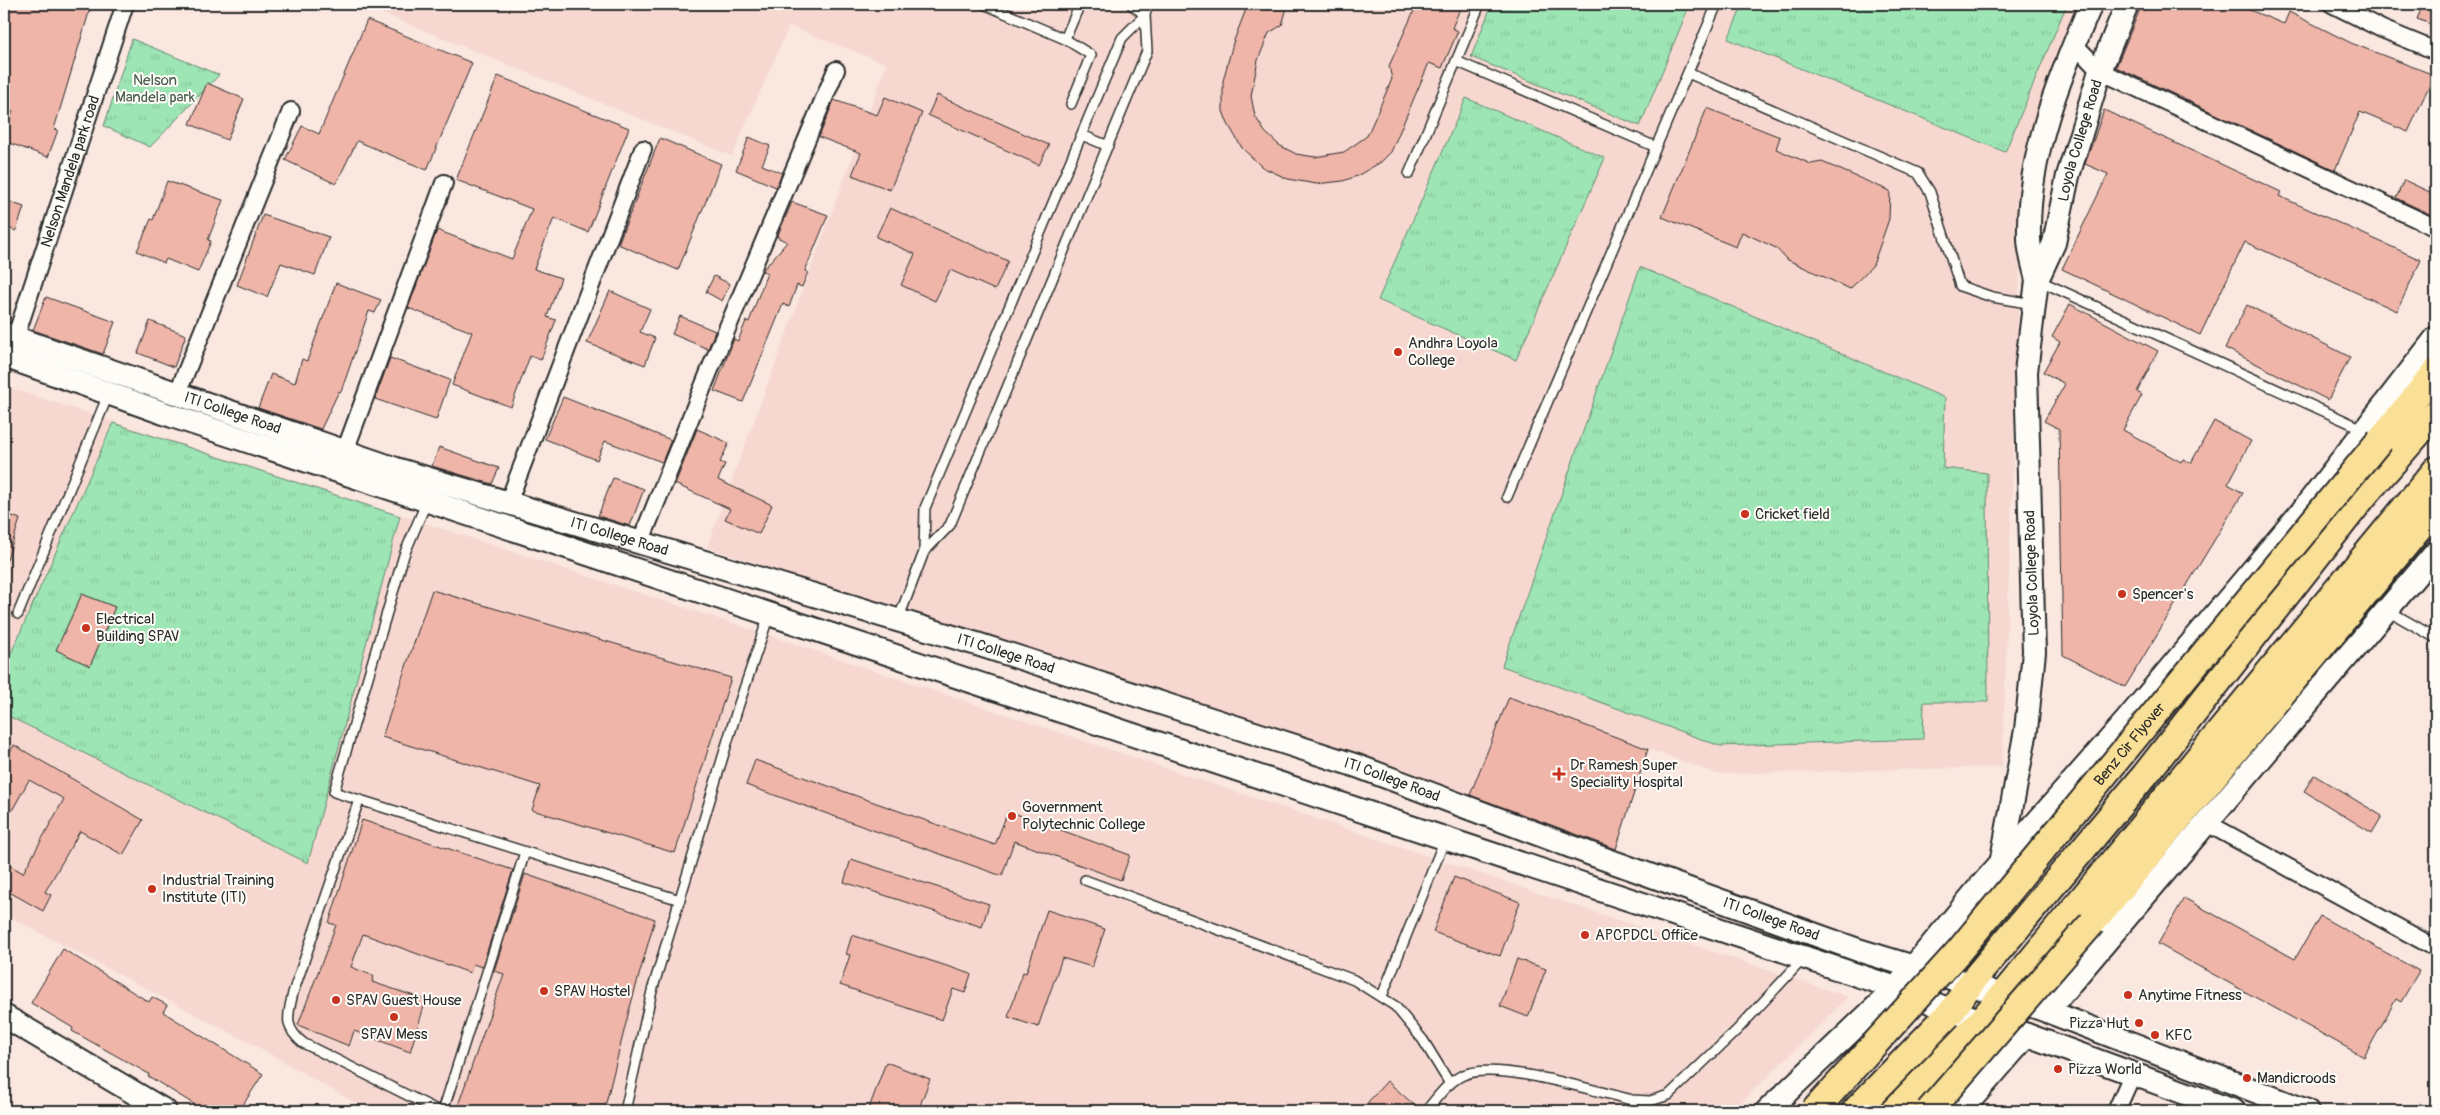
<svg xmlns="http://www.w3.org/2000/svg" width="2440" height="1115" font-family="Pangolin,sans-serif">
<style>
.built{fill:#f6d8d0}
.park{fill:url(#park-tufts);stroke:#648870}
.building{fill:#efb5a9;stroke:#2b2b2b}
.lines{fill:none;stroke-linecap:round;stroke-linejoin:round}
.lane-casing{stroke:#2b2b2b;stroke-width:12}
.street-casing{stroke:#2b2b2b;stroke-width:20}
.secondary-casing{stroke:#2b2b2b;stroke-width:26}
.primary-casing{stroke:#2b2b2b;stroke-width:30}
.lane{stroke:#fdfcf7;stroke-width:9}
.street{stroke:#fdfcf7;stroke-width:16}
.secondary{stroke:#fdfcf7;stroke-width:22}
.primary{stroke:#fadf96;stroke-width:26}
.primary-bridge-casing{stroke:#2b2b2b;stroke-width:30;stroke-linecap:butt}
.primary-bridge{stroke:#fadf96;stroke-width:26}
.poi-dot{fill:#c8321e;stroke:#fdfcf7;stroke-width:2}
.labels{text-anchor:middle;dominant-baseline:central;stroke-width:4;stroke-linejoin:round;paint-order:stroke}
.park-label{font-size:15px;fill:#485a4d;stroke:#fdfcf7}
.street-label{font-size:15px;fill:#2b2b2b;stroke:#fdfcf7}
.poi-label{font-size:15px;fill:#2b2b2b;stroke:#fdfcf7;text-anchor:start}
</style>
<defs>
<pattern id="park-tufts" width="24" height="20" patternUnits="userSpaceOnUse" patternTransform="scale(1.25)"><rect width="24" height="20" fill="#9de5b4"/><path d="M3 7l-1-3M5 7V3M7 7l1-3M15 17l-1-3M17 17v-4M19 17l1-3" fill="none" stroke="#87c59b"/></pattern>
</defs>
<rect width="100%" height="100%" fill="#f9e7e0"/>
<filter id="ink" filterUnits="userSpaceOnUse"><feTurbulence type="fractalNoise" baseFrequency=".02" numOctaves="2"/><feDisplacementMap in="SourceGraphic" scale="10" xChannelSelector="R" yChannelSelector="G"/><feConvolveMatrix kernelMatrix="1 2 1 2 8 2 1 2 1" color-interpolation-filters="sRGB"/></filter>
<g filter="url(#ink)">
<!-- built -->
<path class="built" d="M359 4H2087L2024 158 2002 767 1717 774 1509 697 1468 800 707 547 887 64 789 26 732 156Z
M4 386 768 635 1848 997 1733 1111H369L258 1047 4 914Z"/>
<!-- park -->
<path class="park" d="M1492 4H1690L1640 126 1471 57Z
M1743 4H2067L2005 152 1728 39Z
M132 39 219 75 150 147 104 126Z
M1466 98 1605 158 1516 360 1378 300Z
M1640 267 1945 398 1943 468 1987 473 1988 702H1924L1923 739 1720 746 1502 666Z
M113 423 400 516 308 863 4 714V669Z"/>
<!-- building -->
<path class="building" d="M4 4H74L90 9 54 129 58 130 48 157 4 141V134L13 111 4 108Z
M1248 4H1288L1282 25 1269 33 1258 60 1251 96 1255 116 1265 132 1279 145 1296 154 1315 157 1344 152 1367 136 1392 79 1389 66 1417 4H1462L1452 28 1458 31 1442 68 1429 63 1391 152 1381 162 1357 176 1343 181 1316 184 1288 179 1262 167 1242 148 1228 124 1223 111V81L1233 43Z
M2142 4H2235L2284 24 2289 12 2351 43 2434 75 2408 132 2360 112 2335 170 2116 67Z
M2423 4H2436V26L2417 19Z
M367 20 472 63 427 170 357 141 336 184 285 160 302 126 319 134Z
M498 76 629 128 588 232 554 218 534 269 561 278 547 317 556 320 541 360 530 356 511 407 452 385 472 332 408 308 437 230 512 259 532 209 456 180Z
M207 83 244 99 227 140 190 124Z
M937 95 1049 145 1039 165 928 115Z
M885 97 922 113 890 190 852 175 861 153 819 137 834 100 877 115Z
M1707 108 1780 137 1776 149 1811 164 1822 162 1890 191 1889 219 1873 265 1850 289 1786 259 1776 248 1742 232 1736 247 1662 217Z
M2104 110 2281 192 2279 196 2421 260 2397 311 2245 242 2200 335 2062 269 2108 174 2085 164Z
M749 137 770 146 762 165 782 173 776 187 736 170Z
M660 138 721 164 678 270 618 244Z
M2404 180 2436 195V217L2396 198Z
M167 181 223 200 208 240 211 241 198 272 166 259 164 263 137 251 151 219 153 220Z
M4 200 24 207 16 231 4 226Z
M792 202 828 215 805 271 808 272 802 287 797 285 789 307 783 304 743 402 714 391 734 339 738 341 746 321 749 322 767 273 762 271 787 242 777 237Z
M890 208 1008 261 995 290 950 270 935 301 901 285 915 254 876 237Z
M263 215 329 237 315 275 281 263 267 297 237 285Z
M714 276 730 284 722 301 706 292Z
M336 283 381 300 375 313 369 311 341 392 339 391 321 429 258 408 271 374 295 383 302 359 307 361Z
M610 291 650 309 640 332 655 338 645 365 587 343Z
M46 297 115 322 103 354 33 330Z
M2070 304 2158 351 2137 392 2142 395 2123 430 2181 462 2183 459 2191 463 2214 421 2251 441 2228 484 2243 493 2125 687 2063 655 2059 429 2044 421 2065 384 2043 372 2060 342 2052 337Z
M2247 305 2350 357 2328 400 2225 348Z
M680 316 715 331 708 349 672 334Z
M150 321 186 335 174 367 138 353Z
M390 358 450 380 436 420 375 399Z
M563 397 671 440 662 462 605 441 597 460 545 439Z
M697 429 729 443 720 462 725 464 718 480 772 505 759 534 725 519 730 509 675 484Z
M439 447 499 468 492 484 432 466Z
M613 478 644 489 630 526 598 516Z
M4 513 20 519 7 560 4 559Z
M432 590 731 678 675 853 532 810 540 786 382 737Z
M82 594 115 607 90 666 56 650Z
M1509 697 1648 749 1616 849 1470 795Z
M14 745 143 820 123 855 80 831 45 892 51 895 43 911 4 889V862L23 873 64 799 29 780 4 825V763Z
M755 760 995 845 1008 811 1130 855 1121 880 1014 841 1002 876 746 785Z
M2314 775 2382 816 2372 833 2304 791Z
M362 820 513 870 482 967 473 964 470 973 363 934 351 967 374 976 372 982 426 1000 410 1052 354 1031 349 1046 298 1025 336 925 329 923Z
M851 859 989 904 982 927 844 882Z
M525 874 655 919 629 1011 604 1111H456L504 974 494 971Z
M1454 877 1520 902 1500 956 1433 932Z
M2184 898 2295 959 2320 916 2419 971 2401 1002 2396 999 2364 1057 2158 944Z
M1047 910 1105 929 1092 967 1062 958 1038 1027 1008 1017 1023 972 1026 973Z
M852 935 971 974 965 993 953 989 942 1020 840 985 850 955 846 954Z
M63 949 149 1002 152 997 167 1005 163 1012 263 1074 239 1111H205L148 1076 149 1074 72 1031 73 1028 31 1003Z
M1517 959 1546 969 1528 1017 1500 1006Z
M886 1062 930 1079 918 1111H868Z
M1387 1081 1420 1110V1111H1360Z"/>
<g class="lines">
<!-- lane casing -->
<g class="lane-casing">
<path id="lane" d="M984 4 1065 39 1091 55 1071 104
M1131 4 1145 15
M1065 39 1080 4
M1456 61 1656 147
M1688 73 1918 173 1930 192 1960 286 1992 297 2033 304
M1082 135 1108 146
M1409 174 1480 4
M2038 280 2365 430
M1507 497 1717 4
M427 501 404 555 334 792 680 900
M924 552 950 525 1147 51 1145 15 1148 4
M2387 610 2436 638
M18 614 108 395
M898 620 924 552 925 508 1122 38 1145 15
M359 800 293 993C288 1015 283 1027 303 1043L439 1111
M1085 880 1354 980 1395 1006 1423 1040 1450 1084
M1382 996 1445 839
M443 1111 525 852
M625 1111 652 991 738 707 769 615
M1426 1111C1436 1099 1446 1084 1461 1076 1494 1059 1594 1091 1632 1100L1650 1101 1669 1095 1737 1030 1803 959"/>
</g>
<!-- street casing -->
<g class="street-casing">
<g id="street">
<path d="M2332 4 2382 29 2436 51"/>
<path d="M2074 44 2100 71 2436 228"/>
<path id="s1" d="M12 348 125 4"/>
<path d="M178 392 291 111"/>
<path d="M345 451 444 183"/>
<path d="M508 503 643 149"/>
<path d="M640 543 711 367 836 70"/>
<path d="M2205 822 2432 946"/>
<path d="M2116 1111 2133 1073"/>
</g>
</g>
<!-- secondary casing -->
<g class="secondary-casing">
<g id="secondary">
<path d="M2037 280C2034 266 2029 252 2029 238 2027 155 2059 79 2091 4"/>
<path id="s2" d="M4 334 396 469 980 645 1357 766 1591 854 1858 950 1970 984 2047 1011 2307 1111"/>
<path d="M4 356 172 416 1896 988 1952 1011 2027 1035 2234 1111"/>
<path id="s3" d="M2001 864 2026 730 2034 652 2026 372 2037 280 2054 243 2068 176 2100 71 2127 4"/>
<path d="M2047 1011 2436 552"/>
<path d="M4 1016 165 1111"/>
<path d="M1767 1111 1896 988 1977 890 2125 722 2302 511 2436 338"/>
<path d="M1961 1111 2027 1035"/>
</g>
</g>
<!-- primary casing -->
<g class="primary-casing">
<path id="primary" d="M2380 440 2436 372
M2092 923 2436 508
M1855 1111 1952 1011 1970 984 2145 775 2363 497 2436 413
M1894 1111 1982 1020 2436 470"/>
</g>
<!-- lane -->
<use href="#lane" class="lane"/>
<!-- street -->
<use href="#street" class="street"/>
<!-- secondary -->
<use href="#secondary" class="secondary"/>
<!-- primary -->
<use href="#primary" class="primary"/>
<!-- primary-bridge casing -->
<g class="primary-bridge-casing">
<g id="primary-bridge">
<path id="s4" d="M1814 1111 1959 951 2380 440"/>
<path d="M1929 1111 2092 923"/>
</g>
</g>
<!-- primary-bridge -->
<use href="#primary-bridge" class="primary-bridge"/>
</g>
</g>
<!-- markers -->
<g class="poi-dot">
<circle cx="1398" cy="352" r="5"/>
<circle cx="1745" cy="514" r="5"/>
<circle cx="2122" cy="594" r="5"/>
<circle cx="86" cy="628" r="5"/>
<path d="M1556.5 766.5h5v5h5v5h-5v5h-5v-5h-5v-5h5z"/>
<circle cx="1012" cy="816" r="5"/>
<circle cx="152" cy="889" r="5"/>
<circle cx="1585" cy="935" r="5"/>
<circle cx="544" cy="991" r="5"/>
<circle cx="2128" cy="995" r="5"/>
<circle cx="336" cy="1000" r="5"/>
<circle cx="394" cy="1017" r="5"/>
<circle cx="2139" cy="1023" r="5"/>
<circle cx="2155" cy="1035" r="5"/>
<circle cx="2058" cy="1069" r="5"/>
<circle cx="2247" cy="1078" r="5"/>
</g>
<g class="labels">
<!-- park labels -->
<g class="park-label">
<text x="155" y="80">Nelson<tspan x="155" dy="17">Mandela park</tspan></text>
</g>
<!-- street labels -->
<g class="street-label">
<text stroke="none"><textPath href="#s3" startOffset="734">Loyola College Road</textPath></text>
<text stroke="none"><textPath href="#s1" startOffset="186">Nelson Mandela park road</textPath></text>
<text stroke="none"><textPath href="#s2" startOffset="242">ITI College Road</textPath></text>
<text stroke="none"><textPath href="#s2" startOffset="648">ITI College Road</textPath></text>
<text transform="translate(2032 573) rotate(-92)">Loyola College Road</text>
<text stroke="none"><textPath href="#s2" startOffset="1052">ITI College Road</textPath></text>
<text stroke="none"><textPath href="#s4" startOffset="484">Benz Cir Flyover</textPath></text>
<text stroke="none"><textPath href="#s2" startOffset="1458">ITI College Road</textPath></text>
<text stroke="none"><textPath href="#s2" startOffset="1862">ITI College Road</textPath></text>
</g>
<!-- poi labels -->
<g class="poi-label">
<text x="1408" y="343">Andhra Loyola<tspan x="1408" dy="17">College</tspan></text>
<text x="1755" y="514">Cricket field</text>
<text x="2132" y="594">Spencer's</text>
<text x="96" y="619">Electrical<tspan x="96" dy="17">Building SPAV</tspan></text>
<text x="1570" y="765">Dr Ramesh Super<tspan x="1570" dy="17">Speciality Hospital</tspan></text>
<text x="1022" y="807">Government<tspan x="1022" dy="17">Polytechnic College</tspan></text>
<text x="162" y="880">Industrial Training<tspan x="162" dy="17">Institute (ITI)</tspan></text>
<text x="1595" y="935">APCPDCL Office</text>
<text x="554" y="991">SPAV Hostel</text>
<text x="2138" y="995">Anytime Fitness</text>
<text x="346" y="1000">SPAV Guest House</text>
<text x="2129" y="1023" text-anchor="end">Pizza Hut</text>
<text x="394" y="1034" text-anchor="middle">SPAV Mess</text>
<text x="2165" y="1035">KFC</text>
<text x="2068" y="1069">Pizza World</text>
<text x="2257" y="1078">Mandicroods</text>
</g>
</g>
<!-- margin -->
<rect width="2440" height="1115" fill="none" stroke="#fdfcf7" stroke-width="20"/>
<rect x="10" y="10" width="2420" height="1095" fill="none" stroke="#2b2b2b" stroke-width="2" filter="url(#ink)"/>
</svg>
